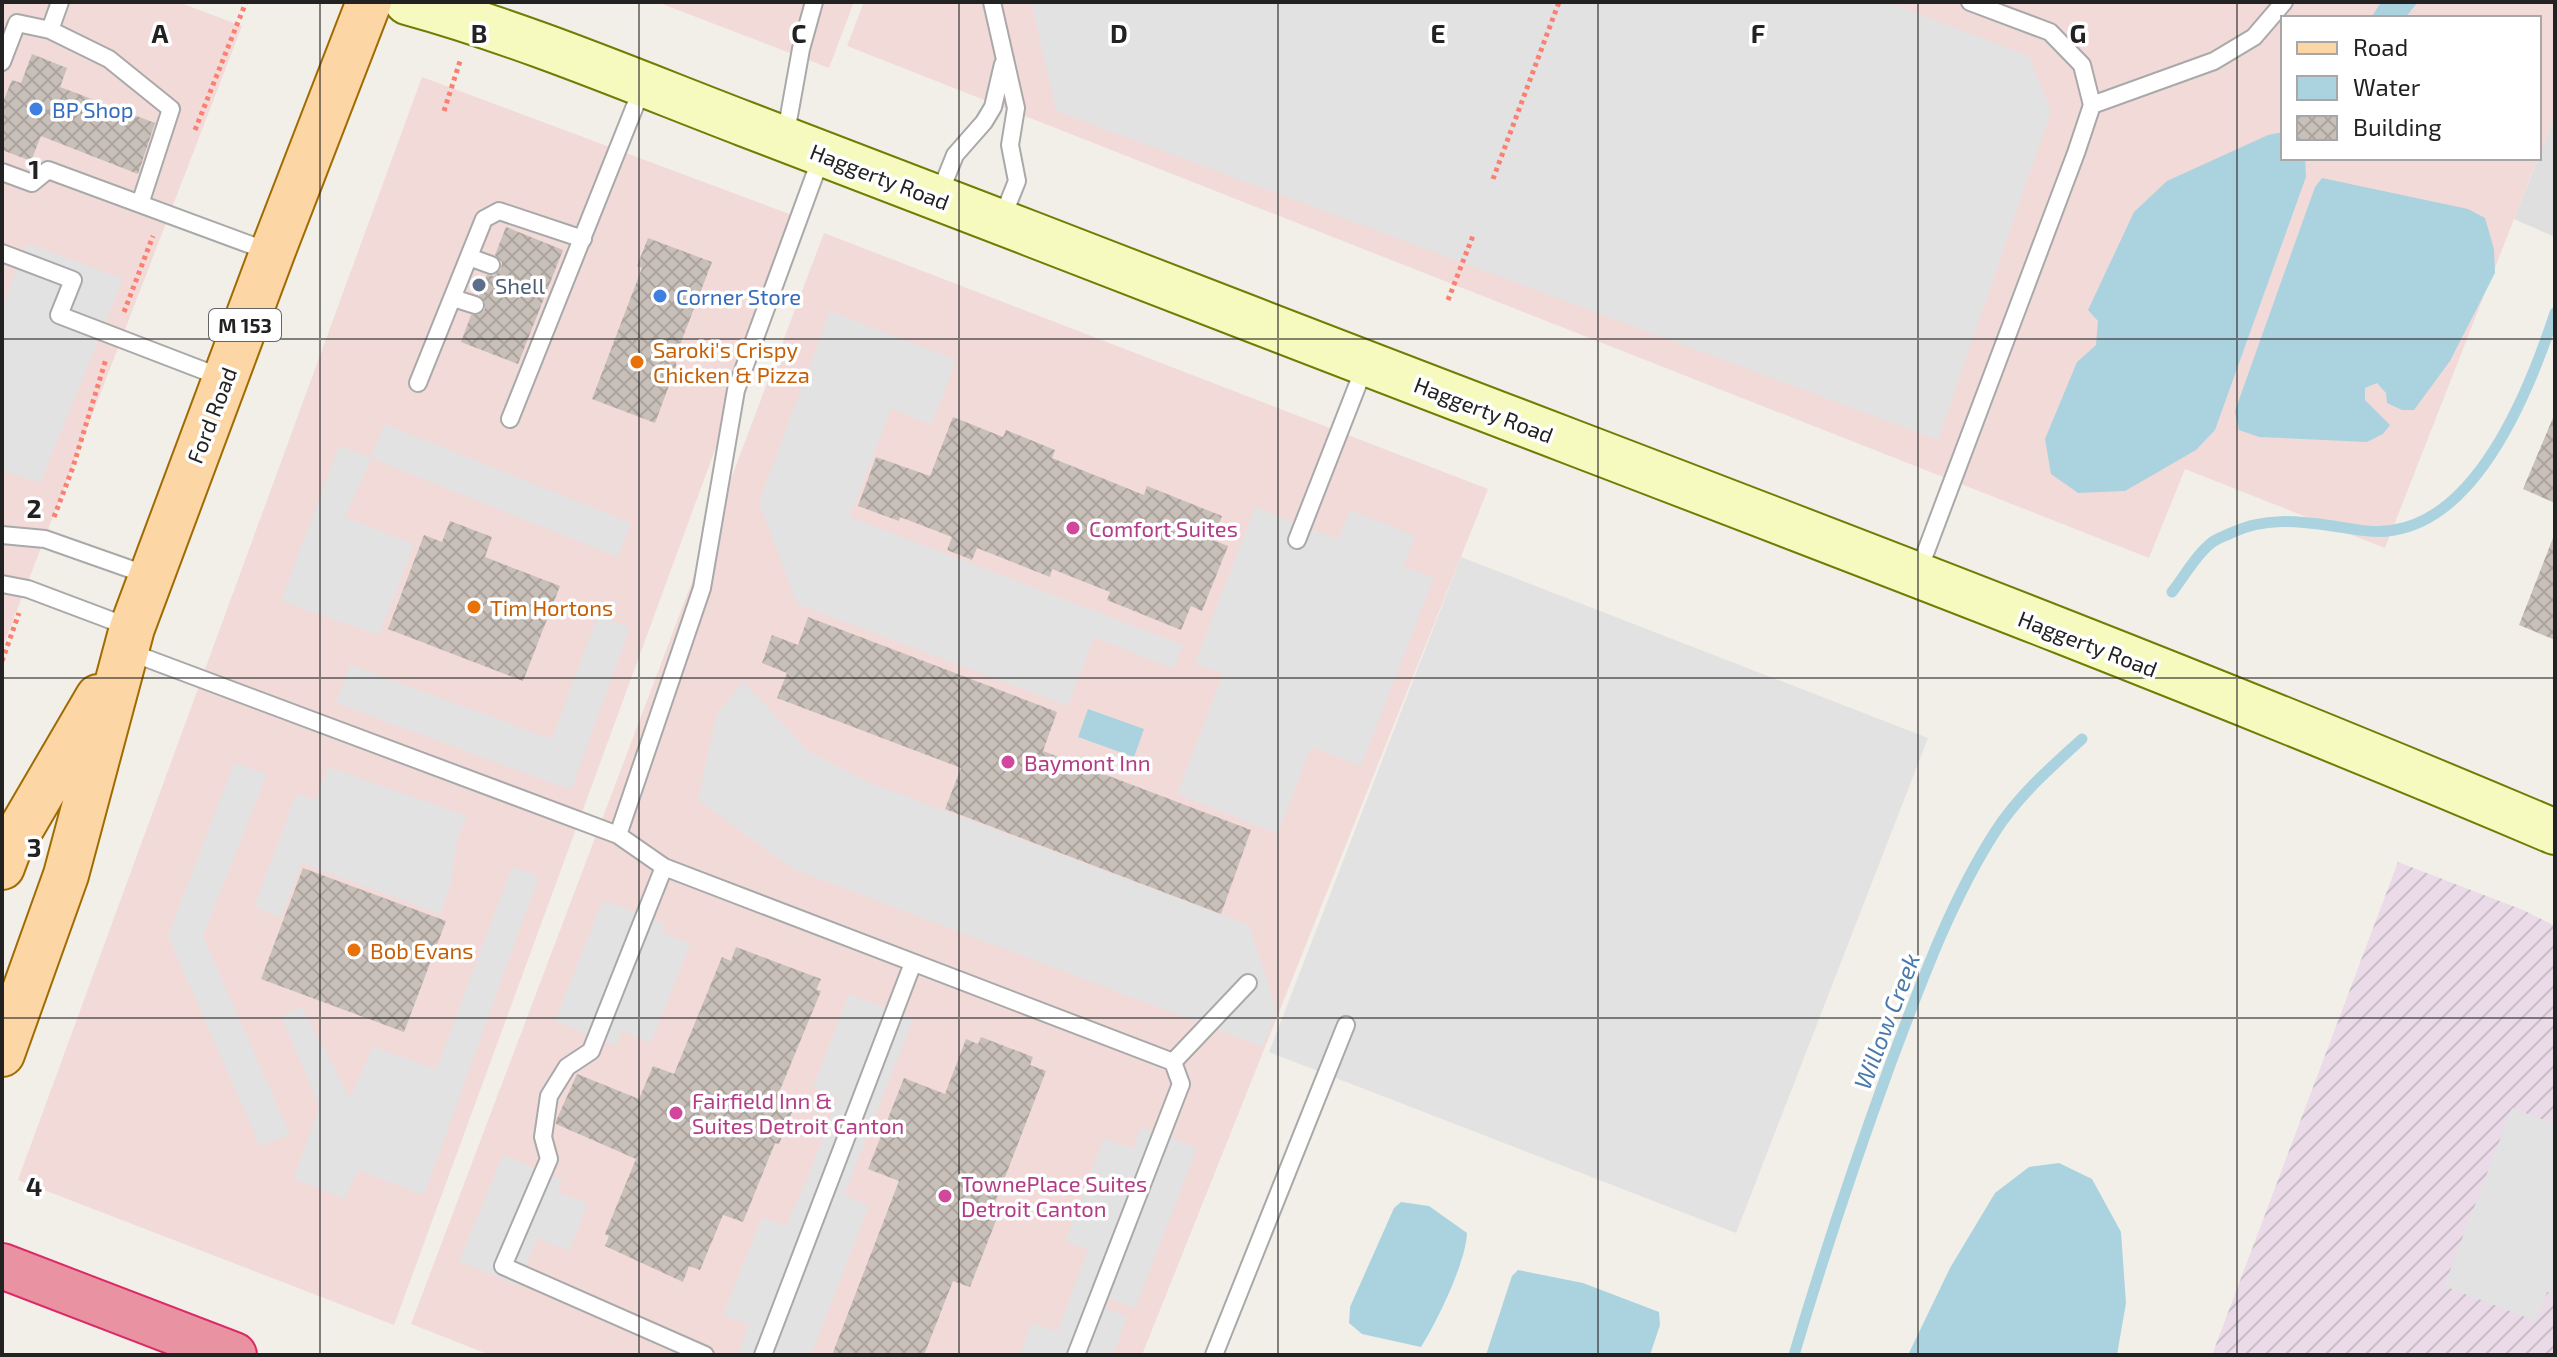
<svg xmlns="http://www.w3.org/2000/svg" width="2557" height="1357" font-family="'Exo 2',sans-serif">
<style>
.residential{fill:#e0dfdf}
.commercial{fill:#f2dad9}
.industrial{fill:url(#industrial-furrows)}
.parking{fill:#e2e2e2}
.water{fill:#aad3df}
.lines{fill:none;stroke-linecap:round;stroke-linejoin:round}
.stream{stroke:#aad3df;stroke-width:11}
.building{fill:url(#building-cross-hatch)}
.service-casing{stroke:#a9a9a9;stroke-width:20}
.secondary-casing{stroke:#707d05;stroke-width:48}
.primary-casing{stroke:#a06b00;stroke-width:48}
.motorway-casing{stroke:#dc2a67;stroke-width:48}
.path{stroke:#fa8072;stroke-width:5;stroke-dasharray:4 4;stroke-linecap:butt}
.service{stroke:#fff;stroke-width:16}
.secondary{stroke:#f7fabf;stroke-width:44}
.primary{stroke:#fcd6a4;stroke-width:44}
.motorway{stroke:#e892a2;stroke-width:44}
.grid{fill:none;stroke:#222;stroke-width:2;stroke-opacity:0.55}
.shop-dot{fill:#3f7fe0;stroke:#fff;stroke-width:3}
.service-dot{fill:#5c6f8a;stroke:#fff;stroke-width:3}
.food-dot{fill:#e8710a;stroke:#fff;stroke-width:3}
.hotel-dot{fill:#d1479c;stroke:#fff;stroke-width:3}
.labels{text-anchor:middle;dominant-baseline:central;stroke-width:7;stroke-linejoin:round;paint-order:stroke}
.shield{fill:#fff;stroke:#646464;stroke-width:2}
.shield-label{font-size:20px;font-weight:bold;fill:#222}
.shop-label{font-size:22px;fill:#366cbe;stroke:#fff;text-anchor:start}
.street-label{font-size:22px;fill:#222;stroke:#fff}
.service-label{font-size:22px;fill:#4e5e75;stroke:#fff;text-anchor:start}
.food-label{font-size:22px;fill:#c56008;stroke:#fff;text-anchor:start}
.hotel-label{font-size:22px;fill:#b23c85;stroke:#fff;text-anchor:start}
.water-label{font-size:24px;font-style:italic;fill:#4a7aab;stroke:#fff}
.grid-label{font-size:26px;text-anchor:middle;font-weight:bold;fill:#222;stroke:#fff;stroke-width:7;stroke-linejoin:round;paint-order:stroke}
</style>
<defs>
<pattern id="industrial-furrows" width="10" height="10" patternUnits="userSpaceOnUse" patternTransform="scale(2)"><rect width="10" height="10" fill="#ebdbe8"/><path d="M-1 1l2-2M0 10L10 0M9 11l2-2" fill="none" stroke="#c9bcc7"/></pattern>
<pattern id="building-cross-hatch" width="8" height="8" patternUnits="userSpaceOnUse" patternTransform="scale(2)"><rect width="8" height="8" fill="#c7bfb8"/><path d="M0 0l8 8M0 8l8-8" fill="none" stroke="#aba49e"/></pattern>
</defs>
<rect width="100%" height="100%" fill="#f2efe9"/>
<!-- residential -->
<path class="residential" d="M2555 116V237L2514 219Z"/>
<!-- commercial -->
<path class="commercial" d="M2 2H178L242 26 2 649Z
M657 2H854L829 68Z
M864 2H2555V116L2539 157V18H2283V158H2538L2385 548 2185 469 2149 558 847 46Z
M422 77 800 218 394 1325 18 1180Z
M824 233 1488 489 1142 1355H490L411 1324Z"/>
<!-- industrial -->
<path class="industrial" d="M2398 862 2523 910 2555 926V1355H2212Z"/>
<!-- parking -->
<path class="parking" d="M1031 2H1888L2029 56 2051 111 1938 440 1056 111Z
M27 243 123 279 40 483 2 470V307Z
M830 311 956 360 932 424 891 409 850 517 1183 645 1174 669 1094 637 1068 706 797 604 759 502Z
M384 424 631 523 618 557 371 458 345 517 414 544 379 635 281 601 339 446 371 458Z
M1255 507 1338 539 1350 510 1415 536 1403 566 1434 578 1361 766 1311 747 1278 834 1177 794 1223 674 1195 663Z
M1461 557 1928 738 1736 1233 1269 1052Z
M598 615 630 628 571 790 336 703 350 665 552 739Z
M743 681 808 751 870 783 1249 925 1277 1009 1263 1047 791 868 698 800 716 716Z
M234 763 267 774 203 936 290 1135 260 1146 168 936Z
M328 767 467 816 457 840 451 883 440 914 302 863 281 917 254 907 296 794 316 800Z
M512 867 539 876 424 1195 358 1170 345 1199 294 1179 319 1106 281 1016 302 1007 350 1098 373 1046 436 1070Z
M603 900 665 924 661 932 690 944 651 1043 622 1031 616 1046 555 1021Z
M849 994 913 1019 844 1195 869 1206 811 1355H738L749 1325 723 1315 762 1217 786 1226 807 1179 838 1098 813 1087Z
M2512 1108 2555 1124V1294L2547 1292 2536 1321 2444 1286Z
M1141 1127 1197 1148 1135 1308 1108 1298 1103 1307 1127 1317 1113 1355H1020L1032 1323 1057 1332 1088 1250 1065 1241 1104 1138 1133 1149Z
M503 1155 562 1179 557 1192 588 1204 569 1251 537 1238 518 1286 459 1261Z"/>
<!-- water -->
<path class="water" d="M2381 2H2418L2405 18H2371Z
M2283 132V158H2305L2306 177 2215 430 2196 450 2125 491 2078 493 2051 474 2045 439 2077 362 2096 345 2098 321 2088 310 2134 212 2167 181 2268 135Z
M2322 178 2468 209 2485 218 2494 249 2495 273 2450 361 2414 410H2402L2387 403 2386 393 2377 383 2365 388V400L2390 425 2383 434 2367 442 2259 437 2239 430 2235 411 2315 187Z
M1088 709 1144 729 1134 757 1078 737Z
M2059 1163 2092 1179 2121 1232 2126 1303 2117 1355H1908L1950 1268 1995 1193 2029 1167Z
M1401 1202 1429 1206 1467 1233C1466 1262 1437 1322 1421 1347L1362 1334 1349 1323 1350 1307 1394 1208Z
M1518 1270 1583 1283 1659 1312 1660 1325 1650 1355H1486L1512 1276Z"/>
<g class="lines">
<!-- stream -->
<path class="stream" d="M2172 592C2184 577 2195 556 2210 544 2215 539 2225 536 2231 533 2265 517 2297 521 2333 526 2353 529 2374 534 2394 530 2481 516 2531 386 2555 313
M1794 1355C1823 1257 1855 1161 1890 1065 1920 986 1949 904 1995 832 2018 796 2051 767 2082 739"/>
</g>
<!-- building -->
<path class="building" d="M32 54 67 68 60 87 155 123 138 174 41 136 31 161 2 150V104L12 80 21 83Z
M506 227 563 250 518 364 461 342 471 315H478L485 309V302L479 295 487 275 494 276 501 269 502 262 495 255Z
M648 238 712 262 676 355V367L655 423 592 399 642 268 637 266Z
M2555 413V503L2523 489Z
M953 417 1003 437 1006 430 1055 450 1052 458 1144 495 1147 486 1222 516 1213 540 1228 546 1202 611 1191 606 1181 630 1107 600 1110 592 1052 569 1050 577 977 548 972 560 947 550 952 537 900 517 899 521 858 506 876 457 930 476Z
M450 521 492 537 485 557 560 586 523 681 388 629 424 535 442 542Z
M2553 538H2555V640L2519 625Z
M808 617 1057 712 1043 751 1251 830 1221 914 945 809 961 768 777 698 787 673 762 663 772 635 798 645Z
M303 868 446 921 404 1032 261 979Z
M736 947 821 979 816 990 821 991 778 1095 796 1102 779 1144 775 1143 743 1222 723 1215 700 1270 689 1266 683 1282 605 1246 609 1236 605 1234 636 1159 556 1124V1121L577 1074 639 1099 653 1066 674 1074 722 957 731 961Z
M981 1037 1033 1057 1030 1065 1046 1071 992 1211 999 1213 970 1287 953 1281 924 1355H832L899 1181 868 1169 904 1078 945 1094 966 1039 978 1044Z"/>
<g class="lines">
<!-- service casing -->
<g class="service-casing">
<path id="service" d="M60 2 50 30 109 59 171 109 140 204
M992 2 1016 108 1010 145 1017 181 1001 221
M2 62 17 23 50 30
M2092 105 2214 61 2254 37 2284 2
M785 138 801 49 814 2
M2 172 32 183 48 170 270 252
M939 195 955 155 984 122 993 107 1003 64
M2 253 73 280 59 315 223 378
M469 257 491 265
M453 298 475 305
M418 383 484 219 499 211 583 239
M510 419 643 86
M2 535 45 539 150 576
M1297 540 1365 366
M1917 575 2076 153 2092 105 2082 65 2050 32 1970 2
M2 584 28 589 129 627
M127 651 618 835 702 588 736 390 822 155
M618 835 664 867 1173 1062 1181 1084 1076 1355
M664 867 591 1051 567 1067 549 1096 543 1137 549 1159 503 1266 705 1355
M1173 1062 1248 983
M763 1355 913 963
M1214 1355 1346 1025"/>
</g>
<!-- secondary casing -->
<g class="secondary-casing">
<path id="secondary" d="M407 2C523 34 633 81 745 124 910 187 1076 251 1241 315 1680 485 2122 648 2555 832"/>
</g>
<!-- primary casing -->
<g class="primary-casing">
<path id="primary" d="M2 867 8 851 98 697
M2 1054 66 875 132 628 272 253 369 2"/>
</g>
<!-- motorway casing -->
<g class="motorway-casing">
<path id="motorway" d="M2 1266 234 1355"/>
</g>
<!-- path -->
<path class="path" d="M444 111 461 58
M195 130 246 2
M1493 179 1559 2
M1448 300 1474 233
M124 312 153 236
M54 517 73 467 106 359
M2 661 19 613"/>
<!-- service -->
<use href="#service" class="service"/>
<!-- secondary -->
<use href="#secondary" class="secondary"/>
<!-- primary -->
<use href="#primary" class="primary"/>
<!-- motorway -->
<use href="#motorway" class="motorway"/>
</g>
<!-- grid -->
<path class="grid" d="M320 2V1355M639 2V1355M959 2V1355M1278 2V1355M1598 2V1355M1918 2V1355M2237 2V1355M2 339H2555M2 678H2555M2 1018H2555"/>
<!-- markers -->
<g class="shop-dot">
<circle cx="36" cy="109" r="8"/>
<circle cx="660" cy="296" r="8"/>
</g>
<circle class="service-dot" cx="479" cy="285" r="8"/>
<g class="food-dot">
<circle cx="637" cy="362" r="8"/>
<circle cx="474" cy="607" r="8"/>
<circle cx="354" cy="950" r="8"/>
</g>
<g class="hotel-dot">
<circle cx="1073" cy="528" r="8"/>
<circle cx="1008" cy="762" r="8"/>
<circle cx="676" cy="1113" r="8"/>
<circle cx="945" cy="1196" r="8"/>
</g>
<g class="labels">
<!-- shield labels -->
<rect class="shield" x="209" y="309" width="72" height="32" rx="6"/>
<g class="shield-label">
<text x="245" y="325">M 153</text>
</g>
<!-- shop labels -->
<g class="shop-label">
<text x="52" y="109">BP Shop</text>
<text x="676" y="296">Corner Store</text>
</g>
<!-- street labels -->
<g class="street-label">
<text transform="translate(880 176) rotate(21)">Haggerty Road</text>
<text transform="translate(1484 409) rotate(21)">Haggerty Road</text>
<text transform="translate(211 415) rotate(-69)">Ford Road</text>
<text transform="translate(2088 643) rotate(21)">Haggerty Road</text>
</g>
<!-- service labels -->
<g class="service-label">
<text x="495" y="285">Shell</text>
</g>
<!-- food labels -->
<g class="food-label">
<text x="653" y="349">Saroki's Crispy<tspan x="653" dy="25">Chicken &amp; Pizza</tspan></text>
<text x="490" y="607">Tim Hortons</text>
<text x="370" y="950">Bob Evans</text>
</g>
<!-- hotel labels -->
<g class="hotel-label">
<text x="1089" y="528">Comfort Suites</text>
<text x="1024" y="762">Baymont Inn</text>
<text x="692" y="1100">Fairfield Inn &amp;<tspan x="692" dy="25">Suites Detroit Canton</tspan></text>
<text x="961" y="1183">TownePlace Suites<tspan x="961" dy="25">Detroit Canton</tspan></text>
</g>
<!-- water labels -->
<g class="water-label">
<text transform="translate(1886 1021) rotate(-69)">Willow Creek</text>
</g>
</g>
<g class="grid-label">
<text x="160" y="43">A</text>
<text x="479" y="43">B</text>
<text x="799" y="43">C</text>
<text x="1119" y="43">D</text>
<text x="1438" y="43">E</text>
<text x="1758" y="43">F</text>
<text x="2078" y="43">G</text>
<text x="34" y="179">1</text>
<text x="34" y="518">2</text>
<text x="34" y="857">3</text>
<text x="34" y="1196">4</text>
</g>
<!-- border -->
<rect width="2557" height="1357" fill="none" stroke="#222222" stroke-width="8"/>
<!-- legend -->
<rect x="2281" y="16" width="260" height="144" fill="#ffffff" stroke="#a7a7a7" stroke-width="2"/>
<rect x="2297" y="42" width="40" height="12" fill="#fcd6a4" stroke="#a7a7a7" stroke-width="2"/>
<text x="2353" y="56" font-size="24" fill="#222222">Road</text>
<rect x="2297" y="76" width="40" height="24" fill="#aad3df" stroke="#a7a7a7" stroke-width="2"/>
<text x="2353" y="96" font-size="24" fill="#222222">Water</text>
<rect x="2297" y="116" width="40" height="24" fill="url(#building-cross-hatch)" stroke="#a7a7a7" stroke-width="2"/>
<text x="2353" y="136" font-size="24" fill="#222222">Building</text>
</svg>
